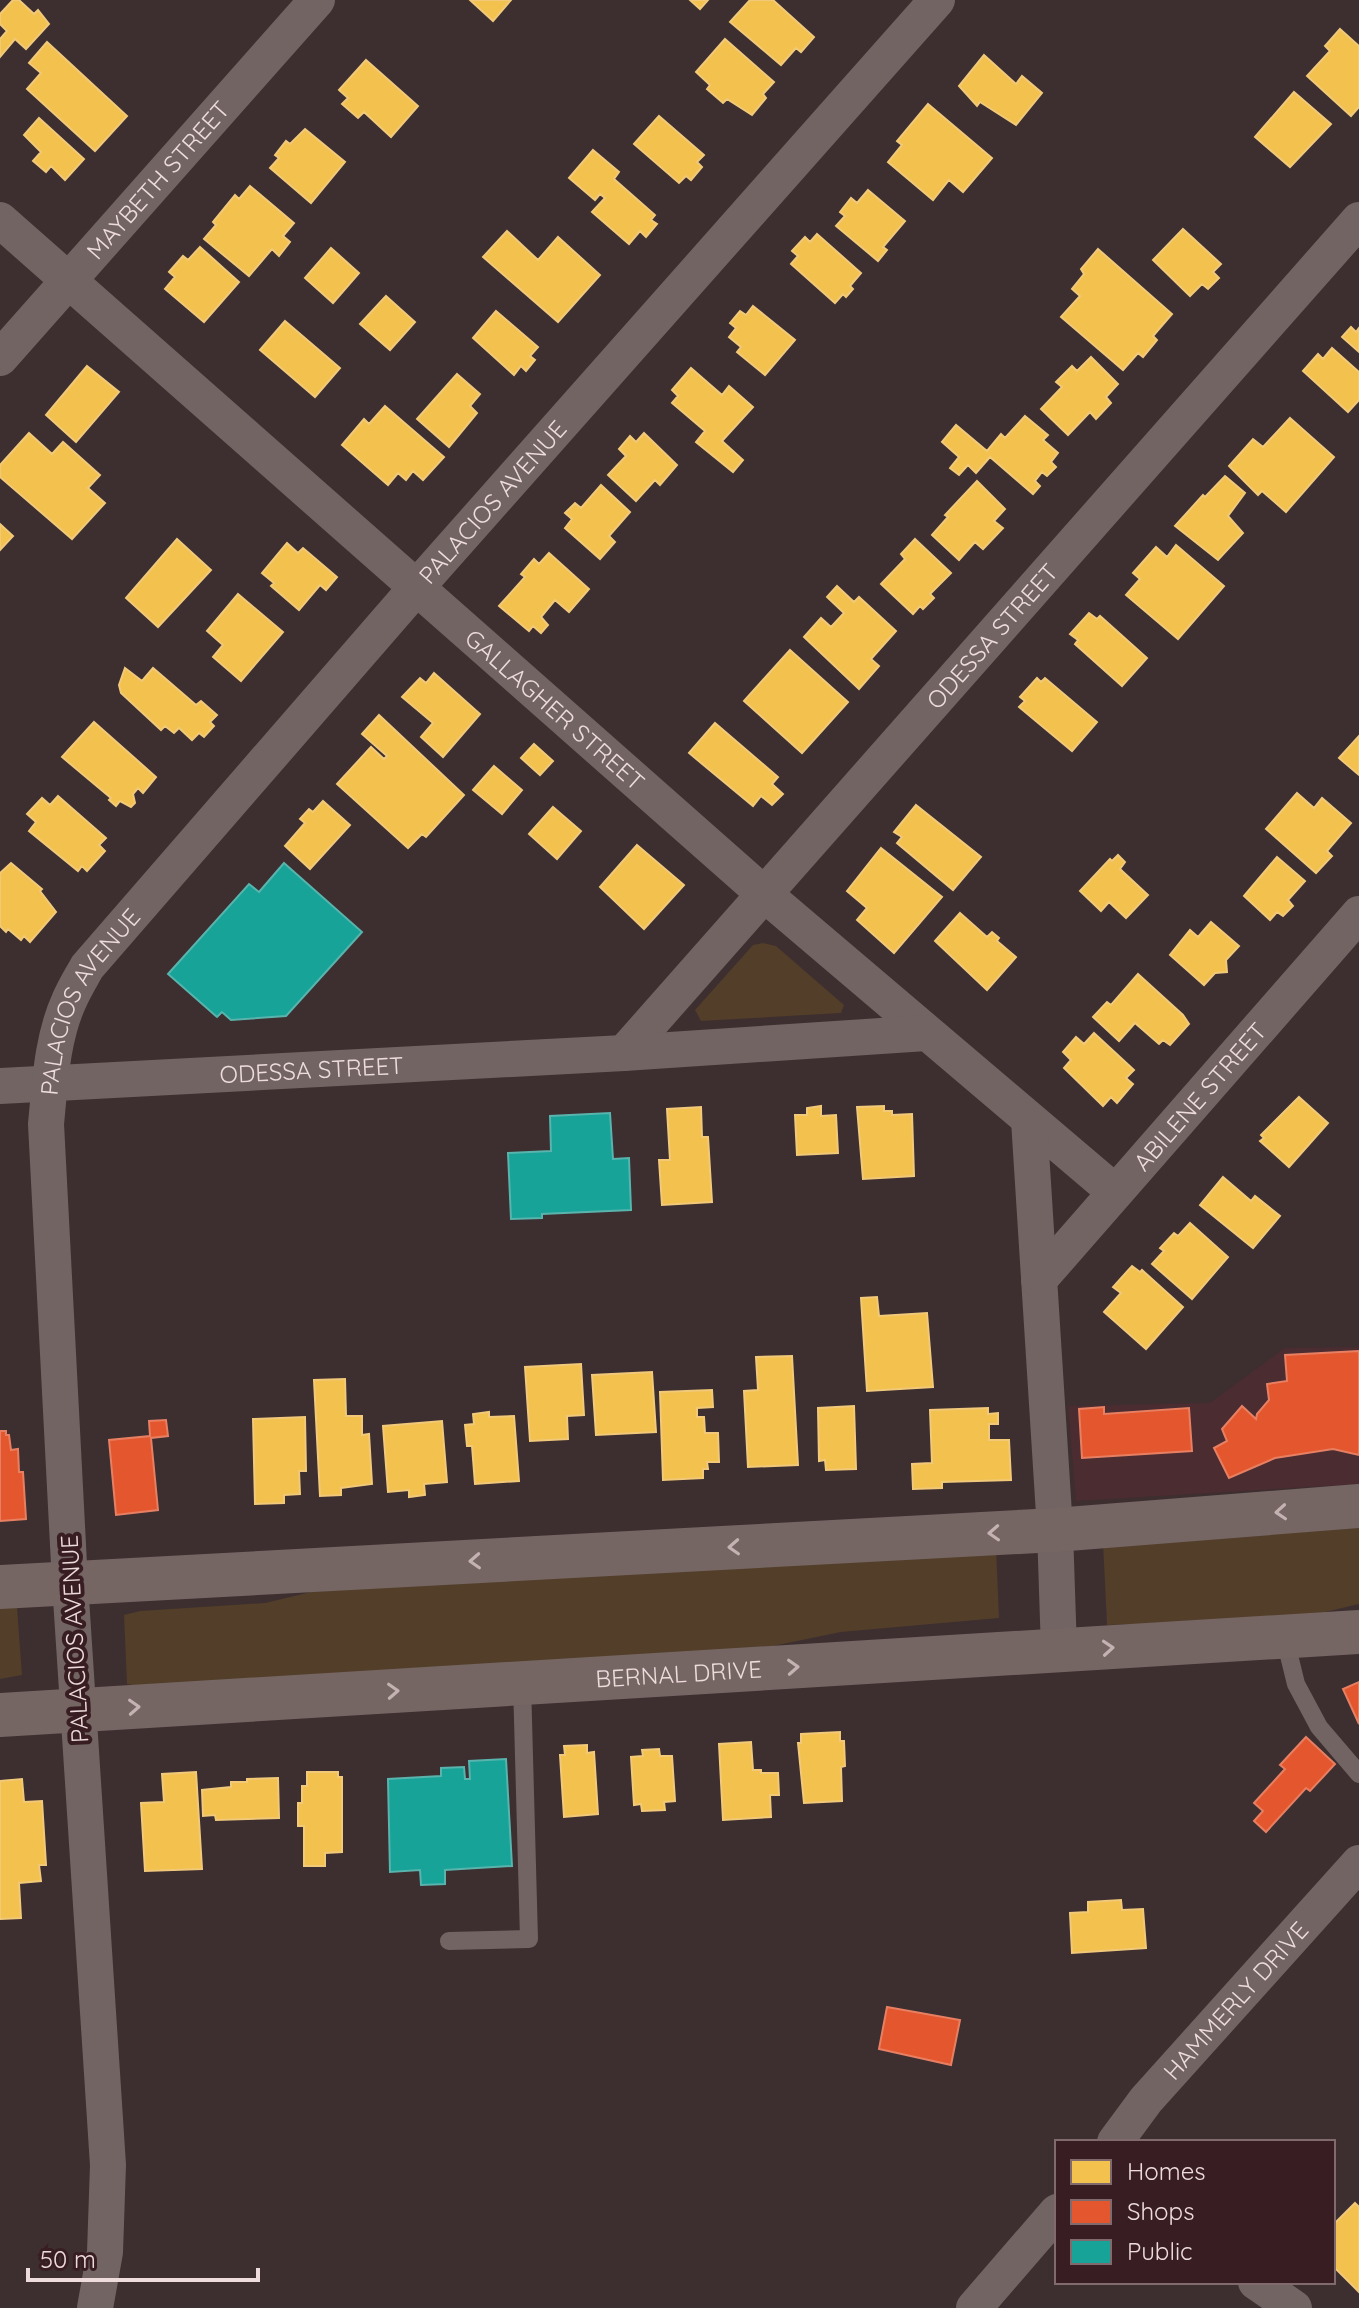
<svg xmlns="http://www.w3.org/2000/svg" width="1359" height="2308" font-family="Quicksand,sans-serif">
<style>
.built{fill:#4b2c31}
.green{fill:#523e29}
.homes{fill:#f2c14e;stroke:#f1c979;stroke-width:2}
.shops{fill:#e4572e;stroke:#e77f62;stroke-width:2}
.public{fill:#17a398;stroke:#58b4ad;stroke-width:2}
.lines{fill:none;stroke-linecap:round;stroke-linejoin:round}
.lane{stroke:#716462;stroke-width:18}
.street{stroke:#716462;stroke-width:36}
.secondary{stroke:#756563;stroke-width:44}
.oneway{stroke:#c4b2b2}
.labels{text-anchor:middle;dominant-baseline:central;stroke-width:8;stroke-linejoin:round;paint-order:stroke}
.street-label{font-size:24px;fill:#eedcdd;stroke:#381e22}
</style>
<rect width="100%" height="100%" fill="#3d2e30"/>
<!-- built -->
<path class="built" d="M1359 1347V1484L1076 1501 1068 1406 1210 1403 1285 1348Z"/>
<!-- green -->
<path class="green" d="M763 943 776 946 844 1005 841 1013 701 1021 695 1010 753 945Z
M1359 1524V1604L1321 1613 1205 1622 1107 1625 1103 1543Z
M996 1548 999 1618 841 1632 753 1650 138 1686 127 1684 124 1615 140 1611 265 1603 311 1592Z
M0 1605 17 1607 22 1675 0 1679Z"/>
<!-- homes -->
<path class="homes" d="M13 0H19L34 14 38 10 49 24 26 49 15 39 0 57V39L7 31 0 24V14Z
M470 0H511L493 21Z
M690 0H708L700 9Z
M750 0H773L814 37 801 52 796 48 781 65 730 22Z
M1340 29 1359 46V107L1351 116 1307 76 1330 51 1325 46Z
M725 39 774 82 763 94 766 98 752 115 727 99 723 103 707 89 710 85 696 72Z
M47 42 127 116 95 151 27 89 41 73 29 63Z
M984 55 1016 84 1022 76 1042 93 1016 125 980 102 977 106 959 86Z
M366 60 418 106 391 137 364 112 358 118 342 104 348 98 339 90Z
M1294 92 1331 124 1290 167 1255 137Z
M928 104 992 158 963 192 949 180 933 200 888 162 902 145 897 141Z
M659 116 704 155 697 162 702 167 691 180 686 176 679 183 634 144Z
M39 118 84 159 65 180 51 166 46 172 33 161 41 152 24 135Z
M305 129 345 162 311 203 270 168 279 158 275 155 286 141 290 144Z
M593 150 619 172 614 179 655 215 651 220 657 224 646 237 640 231 629 244 592 212 605 198 600 194 595 200 569 178Z
M250 186 294 223 283 236 290 242 279 256 272 249 249 276 204 239 216 225 213 222 235 195 239 199Z
M868 190 905 221 883 247 887 250 878 261 836 226 845 216 840 212 851 198 857 203Z
M1183 229 1221 264 1213 272 1219 278 1208 289 1202 284 1190 296 1153 260Z
M507 231 538 260 558 237 600 275 558 322 483 257Z
M817 234 861 273 850 286 853 289 846 297 843 294 835 303 791 264 798 256 792 251 805 237 810 242Z
M200 247 239 282 204 322 165 289 175 277 169 272 183 256 188 260Z
M331 248 359 273 333 303 305 278Z
M1098 249 1172 314 1153 336 1157 340 1143 357 1138 353 1123 370 1061 317 1080 296 1072 289 1084 274 1081 269Z
M386 296 415 322 390 350 360 324Z
M753 306 795 340 765 375 737 352 741 347 729 337 736 328 730 323 740 311 746 315Z
M496 311 538 347 530 356 535 360 526 371 521 366 514 375 473 338Z
M285 321 340 368 315 397 260 350Z
M1351 327 1356 332 1359 328V352L1342 337Z
M1332 348 1359 372V400L1348 412 1303 371 1318 354 1323 359Z
M1091 357 1118 384 1106 397 1111 403 1096 419 1090 412 1068 435 1041 409 1062 387 1056 382 1072 366 1077 371Z
M87 366 119 392 76 442 46 415Z
M691 368 722 395 729 386 753 407 722 441 743 460 733 472 696 442 705 431 672 403 678 396 672 390Z
M457 374 480 394 470 406 477 413 449 447 417 419Z
M385 406 444 457 423 480 413 471 406 480 398 473 388 485 342 445 364 419 369 424Z
M1025 416 1048 435 1043 440 1058 453 1051 462 1056 467 1047 476 1042 472 1035 481 1040 486 1033 494 990 457 976 473 968 465 959 475 950 468 959 457 942 442 956 425 987 451 1001 434 1005 438Z
M1290 418 1334 457 1286 512 1262 491 1258 495 1229 466 1253 439 1263 447Z
M29 433 52 454 63 442 100 475 88 488 105 503 72 539 0 477V465Z
M644 433 677 465 660 485 655 480 636 501 608 475 626 456 619 449 630 436 636 442Z
M1225 476 1245 493 1228 516 1243 533 1218 560 1175 526 1203 495 1205 497Z
M977 481 1005 509 994 521 1003 528 983 549 975 542 959 560 932 535 948 517 945 515Z
M601 485 630 512 609 536 615 542 600 559 565 528 572 519 565 513 575 503 581 508Z
M0 524 13 536 0 550Z
M177 539 211 570 158 627 126 598Z
M915 539 951 573 930 594 934 598 923 609 920 606 913 614 881 584 905 559 901 554Z
M287 543 298 553 303 548 337 577 326 590 320 585 299 610 271 586 274 583 262 573Z
M1176 545 1224 586 1178 639 1126 595 1140 579 1133 573 1156 547 1167 557Z
M549 553 589 589 569 612 555 600 541 617 548 625 541 633 533 626 529 631 499 606 525 577 521 574 534 559 539 564Z
M837 586 854 602 859 597 896 631 871 659 879 666 859 689 804 637 821 618 831 627 844 613 827 597Z
M238 594 283 632 241 681 213 657 223 645 207 631Z
M1089 613 1097 619 1100 616 1147 658 1122 686 1075 644 1078 640 1070 634Z
M790 650 848 702 802 753 744 701Z
M125 668 142 681 153 668 196 705 201 701 217 715 210 722 214 726 204 737 199 733 192 740 179 728 174 733 165 726 161 730 121 693 119 685Z
M434 673 480 714 443 757 421 737 433 723 402 697 420 678 426 683Z
M1037 678 1041 682 1045 678 1097 722 1072 751 1019 707 1025 701 1020 697Z
M379 715 464 795 426 837 422 834 408 848 337 784 371 747 384 759 387 756 362 734Z
M94 722 156 777 143 793 138 788 133 794 135 803 131 807 120 801 116 806 109 800 111 798 62 757Z
M715 723 778 777 772 784 783 794 772 805 761 796 753 806 689 753Z
M1359 736V775L1339 758Z
M534 744 553 761 540 775 521 758Z
M494 766 522 790 502 814 473 790Z
M1297 793 1314 808 1322 798 1351 823 1327 851 1332 856 1316 873 1266 829Z
M58 796 106 838 99 845 105 851 87 871 82 866 78 871 29 831 36 822 27 814 42 798 50 805Z
M323 801 350 825 310 869 285 846 305 823 300 819 309 809 313 812Z
M916 805 981 857 953 890 897 843 902 837 894 832Z
M553 807 581 831 557 859 529 834Z
M637 845 684 885 644 929 600 887Z
M881 848 942 897 894 953 857 920 867 908 847 891Z
M1118 855 1125 862 1120 869 1148 895 1126 918 1109 902 1101 911 1080 891 1110 859 1112 861Z
M1277 857 1305 881 1288 900 1293 906 1283 916 1277 912 1270 920 1244 896Z
M11 863 42 889 40 891 56 912 30 942 24 936 21 940 8 929 6 932 0 926V873Z
M960 913 987 937 992 932 999 938 997 941 1016 957 987 990 935 941Z
M1211 922 1239 946 1226 960 1227 972 1215 973 1204 985 1170 955 1190 930 1198 937Z
M1138 974 1183 1015 1189 1024 1170 1045 1163 1040 1159 1044 1135 1023 1119 1041 1093 1017 1107 1002 1111 1005Z
M1094 1033 1134 1070 1126 1078 1133 1084 1117 1103 1111 1097 1103 1106 1064 1068 1071 1060 1063 1052 1076 1037 1084 1044Z
M1299 1097 1328 1123 1289 1167 1260 1141 1264 1138 1261 1135Z
M821 1106V1116L836 1115 838 1153 797 1155 795 1115H807V1108Z
M884 1106V1111H892V1115L912 1114 914 1176 863 1179 857 1107Z
M701 1107 702 1137H708L712 1202 662 1205 659 1160H670L667 1109Z
M1223 1177 1251 1201 1255 1196 1280 1216 1253 1248 1200 1205Z
M1190 1223 1228 1257 1192 1299 1152 1264 1164 1251 1160 1248 1174 1233 1178 1236Z
M1132 1266 1140 1272 1142 1270 1183 1307 1146 1349 1104 1312 1121 1293 1113 1287Z
M877 1297 879 1316 927 1313 933 1387 867 1391 861 1298Z
M792 1356 798 1465 748 1467 744 1391 758 1390 756 1357Z
M581 1364 584 1415 567 1416 568 1439 530 1441 525 1367Z
M652 1372 656 1432 596 1435 592 1375Z
M345 1379 346 1416H362V1435L369 1434 372 1484 341 1488V1495L320 1496 314 1380Z
M712 1390 713 1407 697 1408V1417H704L705 1433H718L719 1462H707L708 1469H703V1478L663 1480 660 1392Z
M854 1406 856 1469 826 1470 825 1460 819 1461 818 1408Z
M988 1408V1414L998 1413V1424H989V1440H1009L1011 1480 942 1482V1488L913 1489 912 1464 932 1463 930 1410Z
M489 1412V1417L514 1416 519 1481 475 1484 472 1446H467L465 1425 474 1424 473 1414Z
M305 1417 306 1471H299L300 1494 284 1495V1503L255 1504 253 1419Z
M442 1421 447 1482 424 1484 425 1495 409 1497V1490L388 1492 383 1426Z
M840 1732V1741H844L845 1766 841 1767 842 1801 804 1803 798 1743H801V1734Z
M751 1742 753 1770H761V1773H778L779 1795H770L771 1817 723 1820 719 1744Z
M587 1745V1753L594 1752 598 1814 564 1817 560 1755H565L564 1746Z
M659 1749 660 1756H672L675 1801 664 1802 665 1810 642 1811 641 1804 634 1805 631 1757 643 1756 642 1750Z
M196 1772 202 1869 145 1871 141 1803 164 1802 162 1774Z
M307 1772H338V1777H342V1852L325 1853V1866H304V1826H298V1803H302V1786H307Z
M278 1778 279 1818 216 1820 215 1815 203 1816 202 1790 231 1787V1782H247V1779Z
M22 1779 24 1802 42 1801 46 1865H39L41 1881 19 1883 21 1918 0 1919V1781Z
M1121 1900 1122 1910 1143 1909 1146 1948 1072 1953 1070 1913 1088 1912V1902Z
M1355 2203 1359 2207V2292L1333 2266V2225Z"/>
<!-- shops -->
<path class="shops" d="M1359 1351V1455L1333 1449 1275 1458 1229 1478 1214 1448 1227 1441 1222 1429 1242 1406 1256 1419 1257 1414 1269 1400 1267 1384 1287 1381 1285 1355Z
M1104 1407V1414L1189 1408 1192 1451 1082 1458 1079 1409Z
M166 1420 168 1436 151 1438 158 1510 116 1515 109 1440 150 1436 149 1421Z
M0 1431H6V1435H9L11 1450 18 1449 19 1472H23L26 1519 0 1521Z
M1359 1682V1724L1343 1689Z
M1306 1737 1335 1764 1310 1791 1306 1788 1266 1832 1254 1821 1263 1811 1254 1803 1285 1769 1280 1765Z
M887 2007 960 2020 951 2065 879 2049Z"/>
<!-- public -->
<path class="public" d="M284 863 362 932 286 1016 231 1020 222 1012 217 1017 168 974 249 884 259 892Z
M610 1113 613 1159 629 1158 631 1210 542 1214V1218L511 1219 508 1153 551 1151 550 1116Z
M506 1759 512 1866 445 1870V1884L421 1885 420 1870 390 1872 388 1779 441 1776V1768L464 1767 465 1779H470L469 1761Z"/>
<g class="lines">
<!-- lane -->
<path class="lane" d="M1284 1635 1296 1684 1319 1727 1359 1774
M449 1941 529 1939 522 1683"/>
<!-- street -->
<g class="street">
<path id="s1" d="M0 220 763 893 1115 1192"/>
<path id="s2" d="M0 358 317 0"/>
<path id="s3" d="M624 1053 1359 220"/>
<path id="s4" d="M0 1086 624 1053 926 1033"/>
<path d="M1029 1120 1055 1530 1059 1651"/>
<path id="s5" d="M1039 1280 1359 914"/>
<path id="s6" d="M1115 2142 1146 2100 1359 1863"/>
<path d="M1256 2282 1294 2308"/>
<path id="s7" d="M95 2308 105 2252 108 2165 70 1583 46 1124C50 1083 52 1038 69 1001 74 989 81 978 87 967L416 588 937 0"/>
<path d="M974 2308 1057 2212"/>
</g>
<!-- secondary -->
<g class="secondary">
<path d="M0 1587 1055 1530 1359 1506"/>
<path id="s8" d="M0 1715 1359 1632"/>
</g>
</g>
<!-- one-way arrows -->
<defs><path id="oneway-chevron" d="M-2-3.5L2.5 0L-2 3.5" fill="none" stroke-width="1.6" stroke-linecap="round" stroke-linejoin="round" transform="scale(2)"/></defs>
<g class="oneway">
<use href="#oneway-chevron" transform="translate(1281 1512) rotate(176)"/>
<use href="#oneway-chevron" transform="translate(994 1533) rotate(177)"/>
<use href="#oneway-chevron" transform="translate(734 1547) rotate(177)"/>
<use href="#oneway-chevron" transform="translate(475 1561) rotate(177)"/>
<use href="#oneway-chevron" transform="translate(1108 1648) rotate(-4)"/>
<use href="#oneway-chevron" transform="translate(793 1667) rotate(-3)"/>
<use href="#oneway-chevron" transform="translate(393 1691) rotate(-3)"/>
<use href="#oneway-chevron" transform="translate(134 1707) rotate(-3)"/>
</g>
<g class="labels">
<!-- street labels -->
<g class="street-label">
<text stroke="none"><textPath href="#s2" startOffset="238">MAYBETH STREET</textPath></text>
<text stroke="none"><textPath href="#s7" startOffset="1968">PALACIOS AVENUE</textPath></text>
<text stroke="none"><textPath href="#s3" startOffset="556">ODESSA STREET</textPath></text>
<text stroke="none"><textPath href="#s1" startOffset="740">GALLAGHER STREET</textPath></text>
<text stroke="none"><textPath href="#s7" startOffset="1320">PALACIOS AVENUE</textPath></text>
<text stroke="none"><textPath href="#s4" startOffset="312">ODESSA STREET</textPath></text>
<text stroke="none"><textPath href="#s5" startOffset="244">ABILENE STREET</textPath></text>
<text transform="translate(74 1639) rotate(-93)">PALACIOS AVENUE</text>
<text stroke="none"><textPath href="#s8" startOffset="680">BERNAL DRIVE</textPath></text>
<text stroke="none"><textPath href="#s6" startOffset="186">HAMMERLY DRIVE</textPath></text>
</g>
</g>
<!-- legend -->
<rect x="1055" y="2140" width="280" height="144" fill="#381e22" stroke="#816a6d" stroke-width="2"/>
<rect x="1071" y="2160" width="40" height="24" fill="#f2c14e" stroke="#816a6d" stroke-width="2"/>
<text x="1127" y="2180" font-size="24" fill="#eedcdd">Homes</text>
<rect x="1071" y="2200" width="40" height="24" fill="#e4572e" stroke="#816a6d" stroke-width="2"/>
<text x="1127" y="2220" font-size="24" fill="#eedcdd">Shops</text>
<rect x="1071" y="2240" width="40" height="24" fill="#17a398" stroke="#816a6d" stroke-width="2"/>
<text x="1127" y="2260" font-size="24" fill="#eedcdd">Public</text>
<!-- scale -->
<path d="M28 2268v12h230v-12" fill="none" stroke="#eedcdd" stroke-width="4"/>
<text x="40" y="2268" font-size="24" fill="#eedcdd" stroke="#381e22" stroke-width="6" paint-order="stroke">50 m</text>
</svg>
